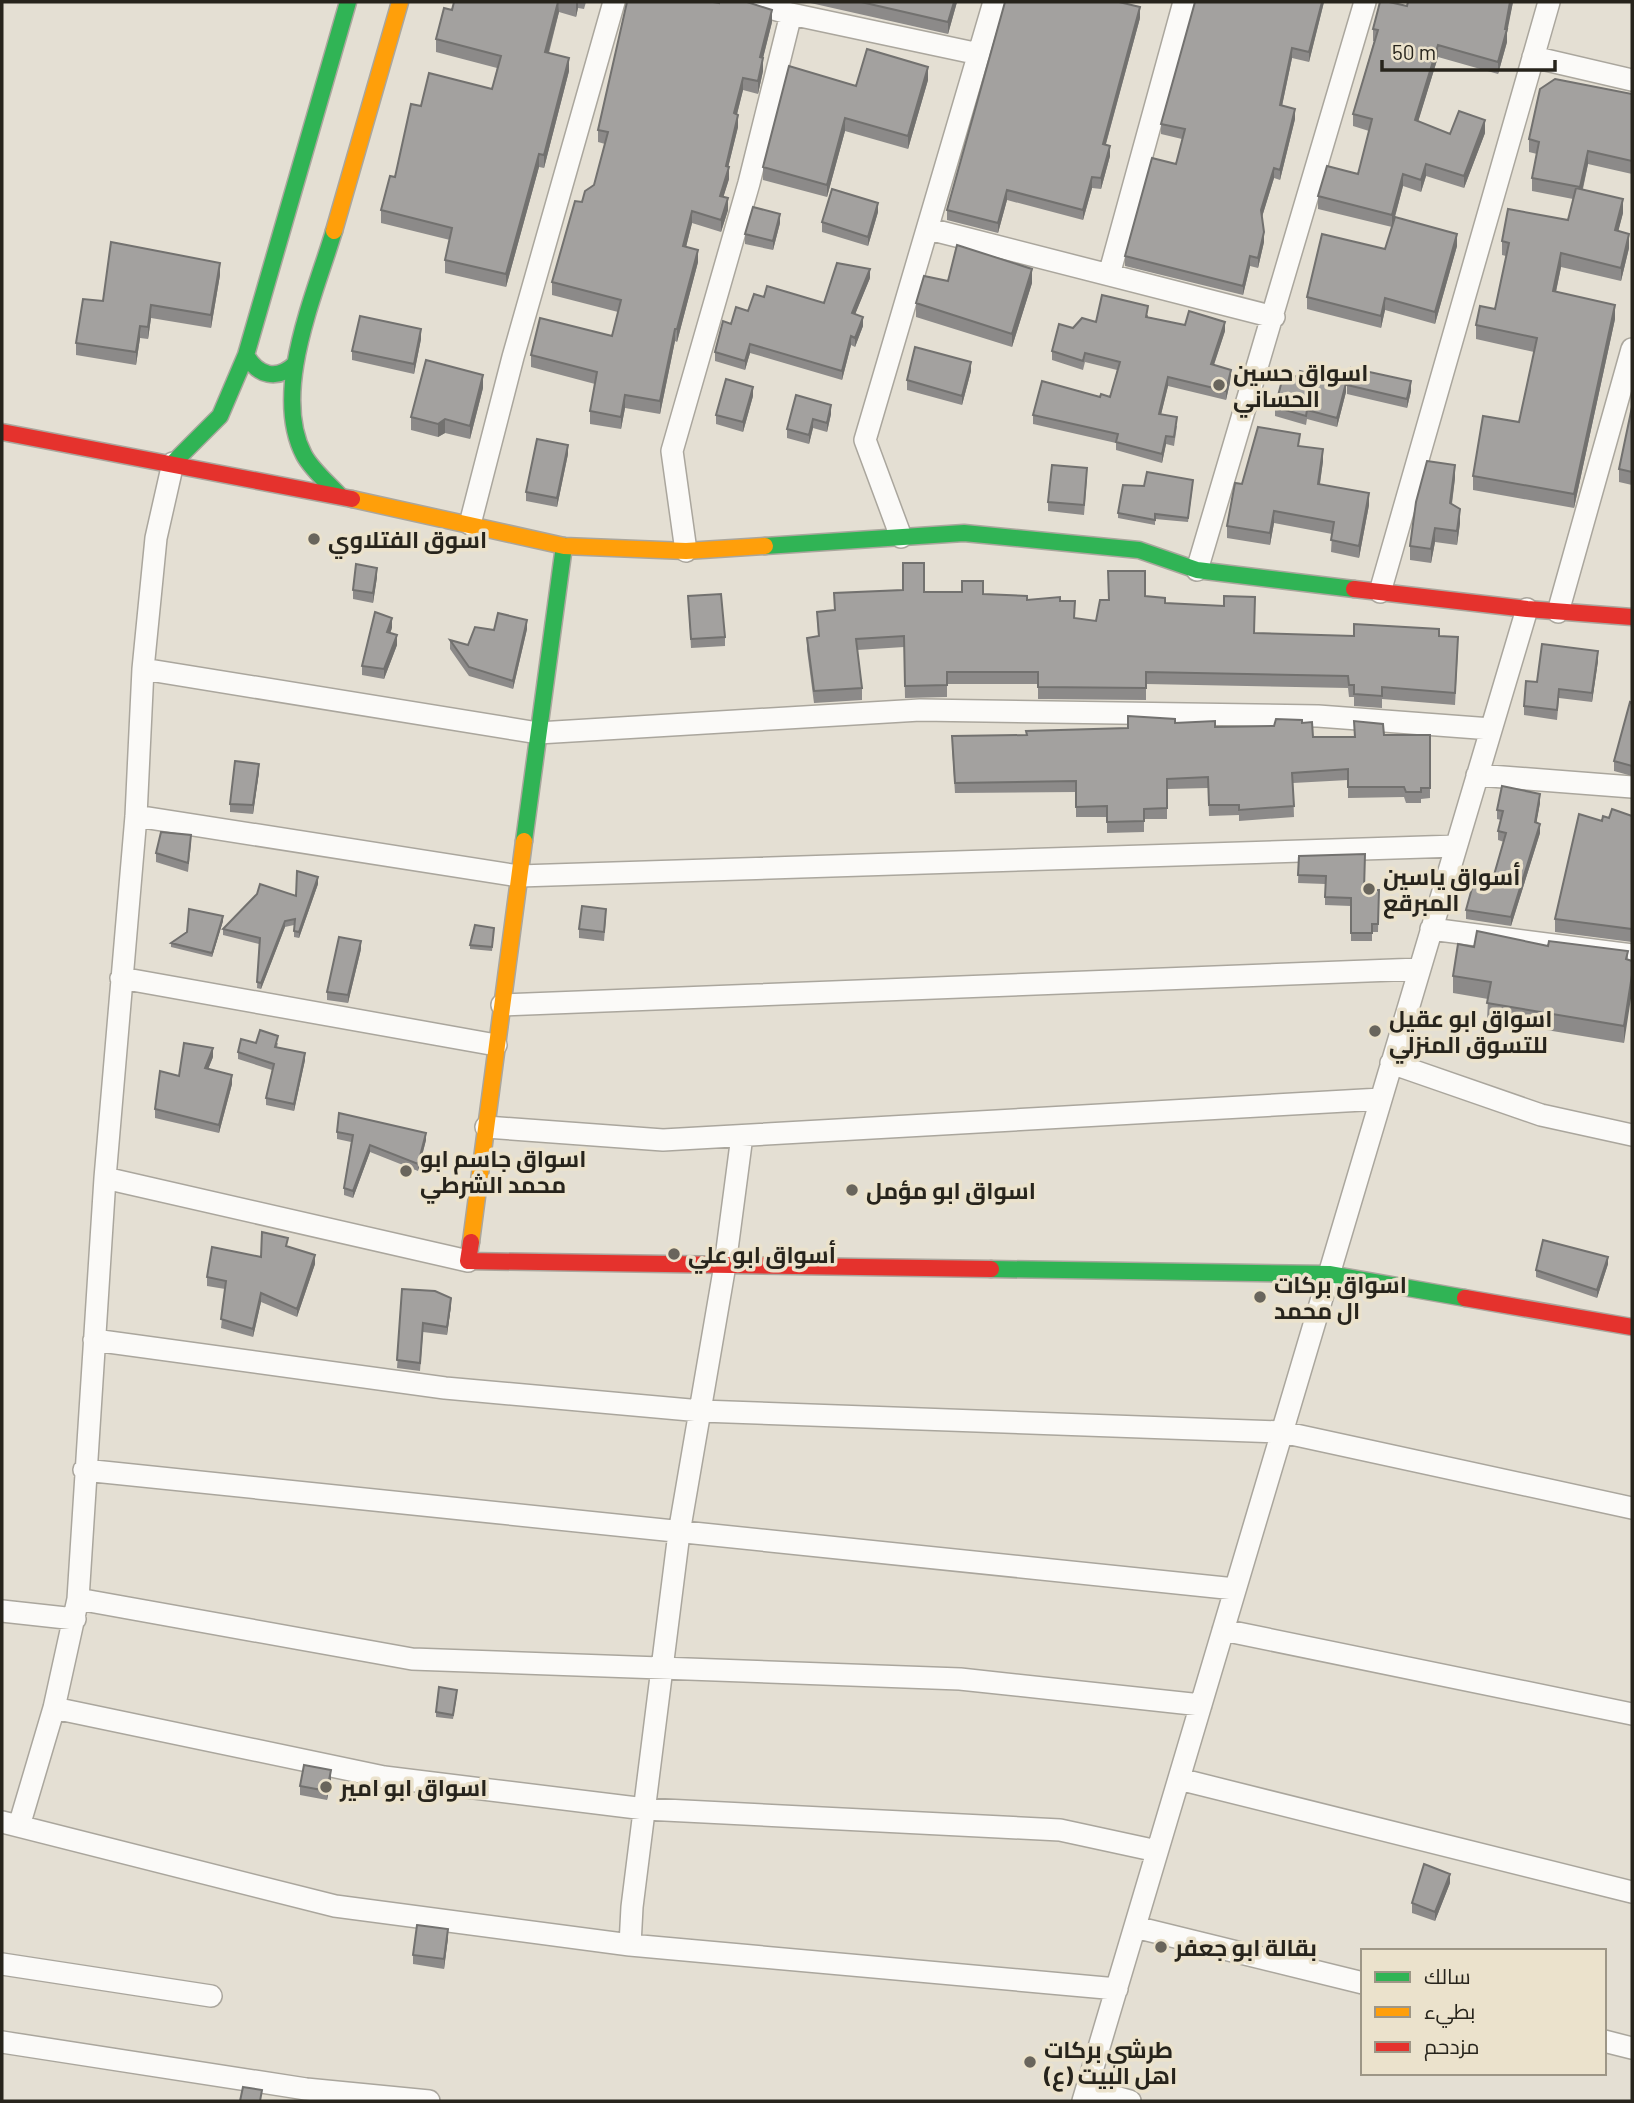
<svg xmlns="http://www.w3.org/2000/svg" width="1634" height="2103" font-family="Barlow,Cairo,sans-serif">
<style>
.lines{fill:none;stroke-linecap:round;stroke-linejoin:round}
.street-casing{stroke:#aaa69d;stroke-width:24}
.fast-casing{stroke:#aaa69d;stroke-width:19}
.slow-casing{stroke:#aaa69d;stroke-width:19}
.jam-casing{stroke:#aaa69d;stroke-width:19}
.street{stroke:#fbfaf8;stroke-width:21}
.fast{stroke:#30b455;stroke-width:16}
.slow{stroke:#ff9f0a;stroke-width:16}
.jam{stroke:#e5322d;stroke-width:16}
.wall{fill:#8c8a89}
.shaded-wall{fill:#72716f}
.building{fill:#a3a19f;stroke:#72716f;stroke-width:2}
.poi-dot{fill:#69655c;stroke:#ebe2cc;stroke-width:2.5}
.labels{text-anchor:middle;dominant-baseline:central;stroke-width:7;stroke-linejoin:round;paint-order:stroke}
.poi-label{font-size:23px;font-weight:bold;fill:#27241c;stroke:#ebe2cc;text-anchor:start}
</style>
<rect width="100%" height="100%" fill="#e4dfd3"/>
<g class="lines">
<!-- street casing -->
<g class="street-casing">
<path id="street" d="M748 2 791 14 979 54
M1533 57 1632 80
M929 229 1274 317
M1109 275 1184 2
M470 524 513 357 614 2
M901 537 865 440 994 2
M686 551 672 451 749 183 791 14
M1197 570 1365 2
M1380 592 1549 2
M1558 612 1632 349
M143 669 538 733 920 710 1318 716 1491 729
M1477 775 1632 787
M136 816 519 876 1456 846
M1431 929 1632 955
M121 978 496 1045
M502 1005 1419 969
M1391 1063 1541 1115 1632 1135
M486 1127 663 1140 1381 1099
M742 1136 725 1265 679 1533 632 1907 630 1945 1117 1989
M105 1178 468 1261
M94 1340 445 1388 701 1411 1282 1432 1632 1508
M84 1470 1235 1589
M78 1599 412 1659 960 1679 1201 1705
M2 1611 75 1619
M1223 1630 1632 1714
M54 1708 384 1777 645 1809 1060 1830 1157 1851
M1179 1779 1632 1892
M2 1822 335 1906 630 1945
M19 1826 54 1708 78 1599 105 1178 136 816 143 669 156 538 173 463
M1135 1927 1363 1983
M2 1964 211 1996
M1604 2041 1632 2048
M2 2042 306 2089 429 2101
M1087 2089 1130 2101
M1083 2101 1527 609"/>
</g>
<!-- fast casing -->
<g class="fast-casing">
<path id="fast" d="M334 231C315 295 271 392 304 455 312 470 329 484 340 496
M246 355C258 376 277 381 295 364
M173 463 220 416 246 355 348 2
M765 546 964 533 1139 550 1197 570 1354 589
M524 841 564 546
M991 1269 1329 1274 1465 1298"/>
</g>
<!-- slow casing -->
<g class="slow-casing">
<path id="slow" d="M334 231 400 2
M352 499 564 546 686 551 765 546
M471 1242 524 841"/>
</g>
<!-- jam casing -->
<g class="jam-casing">
<path id="jam" d="M2 432 352 499
M1354 589 1527 609 1632 617
M471 1242 468 1261 991 1269
M1465 1298 1632 1327"/>
</g>
<!-- street -->
<use href="#street" class="street"/>
<!-- fast -->
<use href="#fast" class="fast"/>
<!-- slow -->
<use href="#slow" class="slow"/>
<!-- jam -->
<use href="#jam" class="jam"/>
</g>
<!-- wall -->
<path class="wall" d="M454 2H586L584 9 578 8 576 17 559 12 549 53 569 71 544 168 539 167 506 287 445 273V260L450 240 381 223V210L395 177 421 106 492 89 497 68 436 52V39L452 10Z
M806 2H957L948 34Z
M1195 2H1324L1309 62 1292 58 1282 106 1295 119 1280 180 1274 178 1262 217 1264 242 1258 268 1250 266 1243 295 1125 266V256L1176 164 1182 139 1161 134V124Z
M1408 2H1513L1507 29V42L1498 74 1438 57 1418 121 1450 134 1485 133 1464 188 1426 176 1421 192 1403 186 1395 217 1457 246 1435 324 1385 310 1381 328 1307 309V297L1385 249 1392 227 1318 209V196L1358 174 1369 131 1353 126V114L1374 41H1373V29L1407 6Z
M1140 18 1106 144 1110 156 1101 189 1092 188 1083 220 1007 200 998 233 947 220V210Z
M772 22 763 58V71L758 94 743 90 737 114 738 127 728 167 729 179 723 197 728 210 721 232 692 223 686 247 698 262 677 342 675 341 660 414 625 408 621 429 590 424V411L595 384 531 367V355L612 336 618 312 552 295V282L582 202 594 185 605 144 598 142V130Z
M928 80 908 149 845 131 827 197 763 180V167L856 86Z
M1632 94V174L1588 164 1583 189 1623 213 1618 231 1629 248 1621 281 1561 267 1556 292 1615 319 1574 508 1473 490V476L1519 422 1534 352 1476 339V325L1495 309 1506 256 1502 255V241L1568 220 1573 199 1532 191V178L1537 154 1529 152V139Z
M878 212 868 246 822 232V222Z
M780 223 773 250 745 244V234Z
M220 275 211 328 151 318 148 339 140 338 136 365 76 355V343L103 301Z
M870 278 855 314 863 326 855 347 851 345 842 380 750 353 745 370 715 361V352L731 324 764 297 824 303Z
M948 281 1032 283 1012 347 916 317V303Z
M1148 315V317L1185 325 1225 331 1214 365 1231 378 1226 400 1168 386 1161 414 1177 426 1174 446 1166 444 1162 463 1116 450V443L1033 424V415L1100 397H1110L1117 370 1085 362 1083 370 1052 360V351L1073 328 1096 322Z
M421 339 414 374 352 360V351Z
M971 371 962 405 907 390V380Z
M1347 385 1411 391 1407 408 1347 394Z
M483 388 470 439 445 433 438 437 411 430V417Z
M1346 392 1337 427 1307 419 1306 425 1275 416V407Z
M796 395 831 414 827 432 813 428 809 444 787 438V429Z
M753 396 743 432 716 424V415Z
M1632 407V485L1619 482V469Z
M1300 446 1323 461 1320 484 1369 505 1359 558 1331 552 1332 534 1274 523 1270 545 1227 538V526L1242 484Z
M568 454 557 507 526 501V492Z
M1087 478 1084 515 1048 511V502Z
M1455 478 1452 504 1460 523 1457 545 1435 542 1431 563 1410 560V546Z
M1193 484 1188 522 1155 519V525L1118 518V513Z
M377 577 373 603 353 599V590Z
M903 590 924 592 983 594 1027 600 1060 601 1075 618 1096 621 1145 596 1255 633 1354 636H1439L1458 649 1455 705 1382 699V708L1354 706V697H1349L1348 688 1146 684V700L1038 699V684H947V697L905 698 904 647 857 650 862 688V700L814 703 807 650V638L818 636 817 612 834 610V593Z
M688 596 725 637V646L691 648Z
M392 628 390 633 397 645 384 679 362 675V666Z
M527 629 513 689 469 676 450 649V640L468 645 494 630Z
M1598 661 1592 702 1559 698 1557 720 1524 715V706L1537 682Z
M1632 703V776L1614 771V761Z
M1175 723 1215 727 1274 726 1302 723 1313 737 1430 735V798L1421 799V803H1406L1404 797 1348 798V780L1293 783 1294 817 1239 821V815L1209 816 1208 788 1167 789V819H1144V832L1107 833V817H1076V792L955 793 952 746 1027 735 1128 728Z
M259 772 253 814 230 812V804Z
M1540 803 1536 823 1540 833 1511 926 1466 919V910L1492 882 1504 842 1498 840V831L1501 820 1497 819V810Z
M1632 816V942L1555 932V919L1602 821Z
M191 844 188 872 156 862V853Z
M1299 856 1364 890H1379L1378 932H1372V941H1351V906L1325 905V884L1298 883Z
M318 884 299 938 294 937V925L285 927 261 989 257 988 259 944 223 935V929L296 896Z
M606 918 604 941 579 938V929Z
M223 921 212 957 171 947V943Z
M494 933 492 951 470 949V945Z
M1548 946 1628 951 1624 1043 1487 1020 1488 999 1453 993V976L1474 947Z
M361 949 348 1003 327 1000V992Z
M278 1043 277 1047 305 1060 294 1111 266 1105V1098L272 1070 238 1059V1052Z
M213 1057 208 1069 232 1084 219 1133 155 1118V1109L179 1076Z
M337 1132 426 1140 418 1171 370 1152 353 1198 344 1195V1188L351 1142 337 1139Z
M288 1247 315 1264 297 1317 261 1302 253 1337 221 1328 225 1289 207 1286V1277Z
M1608 1264 1597 1298 1536 1277V1270Z
M402 1289 451 1306 447 1335 423 1332 420 1371 397 1368Z
M457 1695 453 1719 436 1717V1712Z
M331 1779 327 1800 300 1795V1786Z
M1450 1883 1435 1921 1412 1913V1903Z
M448 1938 444 1969 413 1964V1955Z"/>
<!-- shaded-wall -->
<path class="shaded-wall" d="M558 2 559 12 545 65V52Z
M576 2H578V8L576 17Z
M954 2H957L948 34V22Z
M1322 2H1324L1309 62V52Z
M1510 2H1513L1507 33V29V42L1498 74V62Z
M1140 7V18L1103 154V144Z
M772 10V22L760 70V57Z
M1438 45V57L1415 132V120Z
M1292 48V58L1280 115V105Z
M569 58V71L544 168V155Z
M763 58V71L758 94V81Z
M928 67V80L908 149V136Z
M743 78V90L734 126V113Z
M1295 109V119L1280 180V170Z
M738 115V127L728 168 729 167V179L720 208V196Z
M845 118V131L827 197V185Z
M1485 120V133L1464 188V176Z
M1110 146V156L1101 189V178Z
M1588 151V164L1580 200V187Z
M539 154V167L506 287V274Z
M1426 164V176L1421 192V180Z
M1274 168V178L1261 220V210Z
M1403 174V186L1392 227V215Z
M1092 177V188L1083 220V210Z
M1007 190V200L998 233V223Z
M728 198V210L721 232V220Z
M1623 199V213L1615 244V230Z
M878 203V212L868 246V237Z
M692 211V223L683 259V246Z
M780 214V223L773 250V241Z
M1264 232V242L1258 268V258Z
M1457 234V246L1435 324V312Z
M1629 234V248L1621 281V268Z
M698 250V262L677 342V329Z
M1561 253V267L1553 305V291Z
M1250 256V266L1243 295V286Z
M220 263V275L211 328V315Z
M870 269V278L852 322V313Z
M1032 269V283L1012 347V334Z
M1385 298V310L1381 328V316Z
M151 305V318L148 339V327Z
M1615 305V319L1574 508V494Z
M863 317V326L855 347V338Z
M1225 322V331L1211 373V364Z
M140 326V338L136 365V352Z
M421 329V339L414 374V364Z
M675 329V341L660 414V401Z
M851 336V345L842 380V371Z
M750 344V353L745 370V361Z
M971 362V371L962 405V396Z
M1231 370V378L1226 400V391Z
M483 375V388L470 439V426Z
M1168 377V386L1159 423V414Z
M1411 381V391L1407 408V399Z
M1346 383V392L1337 427V418Z
M753 387V396L743 432V422Z
M625 395V408L621 429V417Z
M831 405V414L827 432V423Z
M445 419V433L438 437V424Z
M813 419V428L809 444V435Z
M1166 436V444L1162 463V454Z
M568 445V454L557 507V498Z
M1323 449V461L1318 496V484Z
M1455 465V478L1450 516V503Z
M1369 493V505L1359 558V546Z
M1460 509V523L1457 545V531Z
M1274 511V523L1270 545V533Z
M1435 528V542L1431 563V549Z
M377 568V577L373 603V593Z
M392 618V628L387 641V632Z
M527 620V629L513 689V681Z
M397 635V645L384 679V669Z
M1598 651V661L1592 702V693Z
M259 764V772L253 814V805Z
M1540 794V803L1535 831V822Z
M1540 824V833L1511 926V917Z
M318 877V884L299 938V932Z
M223 916V921L212 957V953Z
M285 921V927L261 989V983Z
M361 941V949L348 1003V995Z
M1632 975V992L1624 1043V1026Z
M213 1048V1057L205 1077V1068Z
M305 1053V1060L294 1111V1104Z
M232 1075V1084L219 1133V1125Z
M426 1133V1140L418 1171V1164Z
M370 1145V1152L353 1198V1191Z
M315 1255V1264L297 1317V1309Z
M1608 1257V1264L1597 1298V1290Z
M261 1293V1302L253 1337V1329Z
M451 1298V1306L447 1335V1327Z
M331 1770V1779L327 1800V1791Z
M1450 1874V1883L1435 1921V1912Z
M448 1929V1938L444 1969V1959Z"/>
<!-- building -->
<path class="building" d="M454 2H558L545 52 569 58 544 155 539 154 506 274 445 260 452 228 381 210 390 176 395 177 411 104 421 106 429 73 492 89 501 56 436 39 444 8 452 10Z
M627 2H713L719 3V2H747L772 10 760 57 763 58 758 81 743 78 734 113 738 115 726 166 729 167 720 196 728 198 721 220 692 211 683 246 698 250 677 329H675L660 401 625 395 621 417 590 411 597 372 531 355 540 318 612 336 621 300 552 282 575 201 582 202 585 191 594 185 608 132 598 130Z
M861 2H954L948 22Z
M1005 2H1119L1140 7 1103 144 1110 146 1101 178 1092 177 1083 210 1007 190 998 223 947 210Z
M1195 2H1322L1309 52 1292 48 1280 105 1295 109 1280 170 1274 168 1261 210 1264 232 1258 258 1250 256 1243 286 1125 256 1152 158 1176 164 1185 129 1161 124Z
M1380 2H1389L1407 6 1408 2H1510L1505 29H1507L1498 62 1438 45 1415 120 1450 134 1459 111 1485 120 1464 176 1426 164 1421 180 1403 174 1392 215 1318 196 1327 166 1358 174 1372 119 1353 114 1378 30 1373 29Z
M867 49 928 67 908 136 845 118 827 185 763 167 789 66 856 86Z
M1555 79 1632 94V161L1588 151 1580 187 1532 178 1539 142 1529 139 1540 89Z
M1576 188 1623 199 1615 230 1629 234 1621 268 1561 253 1553 291 1615 305 1574 494 1473 476 1483 416 1519 422 1537 338 1476 325 1480 306 1495 309 1509 243 1502 241 1508 209 1568 220Z
M832 189 878 203 868 237 822 222Z
M753 207 780 214 773 241 745 234Z
M1395 217 1457 234 1435 312 1385 298 1381 316 1307 297 1322 234 1385 249Z
M111 242 220 263 211 315 151 305 148 327 140 326 136 352 76 343 83 299 103 301Z
M957 245 1032 269 1012 334 916 303 924 276 948 281Z
M837 263 870 269 852 313 863 317 855 338 851 336 842 371 750 344 745 361 715 352 723 321 731 324 736 307 748 311 754 294 764 297 767 286 824 303Z
M1102 295 1148 306 1146 317 1185 325 1189 311 1225 322 1211 364 1231 370 1226 391 1168 377 1159 414 1177 417 1174 437 1166 436 1162 454 1116 442 1118 434 1033 415 1042 381 1100 397 1101 394 1110 397 1120 362 1085 353 1083 361 1052 351 1059 324 1073 328 1082 318 1096 322Z
M360 316 421 329 414 364 352 351Z
M915 347 971 362 962 396 907 380Z
M426 360 483 375 470 426 445 419 438 424 411 417Z
M1351 368 1411 381 1407 399 1347 385Z
M1300 371 1346 383 1337 418 1307 410 1306 416 1275 407 1284 373 1298 377Z
M726 379 753 387 743 422 716 415Z
M796 395 831 405 827 423 813 419 809 435 787 429Z
M1632 407V472L1619 469Z
M1258 427 1300 434 1298 446 1323 449 1318 484 1369 493 1359 546 1331 540 1334 522 1274 511 1270 533 1227 526 1235 483 1242 484Z
M537 439 568 445 557 498 526 492Z
M1427 461 1455 465 1450 503 1460 509 1457 531 1435 528 1431 549 1410 546 1416 502Z
M1052 465 1087 468 1084 505 1048 502Z
M1147 472 1193 480 1188 518 1155 514V520L1118 513 1123 485 1144 486Z
M903 563H924V592H962V581H983V594L1027 596V600L1060 597V601H1075L1074 618 1096 621 1100 600H1109L1108 571H1145V596L1165 598V603L1224 606V596L1255 597 1254 633 1354 636V624L1439 629V636L1458 637 1455 693 1382 687V696L1354 694V685H1349L1348 676 1146 672V688L1038 687V672H947V685L905 686 904 636 856 639 862 688 814 691 807 638 819 636 817 612 835 610 834 593 903 590Z
M356 564 377 568 373 593 353 590Z
M721 594 725 637 691 639 688 596Z
M375 612 392 618 387 632 397 635 384 669 362 666Z
M498 613 527 620 513 681 469 667 450 640 468 645 475 627 494 630Z
M1542 644 1598 651 1592 693 1559 689 1557 710 1524 706 1526 681 1537 682Z
M1630 702 1632 703V766L1614 761Z
M1128 716 1175 719V723L1215 721V727L1274 726 1276 719 1302 720V723L1312 722 1313 737H1355L1354 721 1383 724 1384 735H1430V788H1421V792H1406L1404 787H1348V769L1292 773 1294 806 1239 810V805H1209L1208 777 1167 779V808L1144 809V821L1107 822V806L1076 807V781L955 783 952 736 1027 735 1026 731 1128 728Z
M235 761 259 764 253 805 230 804Z
M1502 786 1540 794 1535 822 1540 824 1511 917 1466 910 1475 877 1492 882 1506 833 1498 831 1503 811 1497 810Z
M1612 809 1632 816V929L1555 919 1579 814 1602 821 1603 816 1609 818Z
M161 832 191 835 188 863 156 853Z
M1365 854 1364 890H1379L1378 924H1372V933H1351V898L1325 897 1326 876 1298 875 1299 856Z
M297 871 318 877 299 932 294 931 295 919 285 921 261 983 257 982 260 938 223 929 257 894 260 884 296 896Z
M582 906 606 909 604 932 579 929Z
M189 909 223 916 212 953 171 943 187 932Z
M475 925 494 928 492 947 470 945Z
M1477 931 1548 946 1549 941 1628 951 1626 959 1632 961V975L1624 1026 1487 1003 1491 982 1453 976 1458 944 1474 947Z
M339 937 361 941 348 995 327 992Z
M260 1030 278 1036 275 1047 305 1053 294 1104 266 1098 274 1064 238 1052 241 1039 256 1043Z
M184 1043 213 1048 205 1068 232 1075 219 1125 155 1109 160 1071 179 1076Z
M339 1113 426 1133 418 1164 370 1145 353 1191 344 1188 353 1135 337 1132Z
M262 1232 288 1238 286 1246 315 1255 297 1309 261 1293 253 1329 221 1319 226 1281 207 1277 212 1247 261 1257Z
M1543 1240 1608 1257 1597 1290 1536 1270Z
M402 1289 435 1291 451 1298 447 1327 423 1323 420 1363 397 1360Z
M439 1687 457 1690 453 1715 436 1712Z
M304 1765 331 1770 327 1791 300 1786Z
M1424 1864 1450 1874 1435 1912 1412 1903Z
M417 1925 448 1929 444 1959 413 1955Z
M243 2087 262 2090 260 2101H240Z"/>
<!-- markers -->
<g class="poi-dot">
<circle cx="1219" cy="385" r="7"/>
<circle cx="314" cy="539" r="7"/>
<circle cx="1369" cy="889" r="7"/>
<circle cx="1375" cy="1031" r="7"/>
<circle cx="406" cy="1171" r="7"/>
<circle cx="852" cy="1190" r="7"/>
<circle cx="674" cy="1254" r="7"/>
<circle cx="1260" cy="1297" r="7"/>
<circle cx="326" cy="1787" r="7"/>
<circle cx="1161" cy="1947" r="7"/>
<circle cx="1030" cy="2062" r="7"/>
</g>
<g class="labels">
<!-- poi labels -->
<g class="poi-label">
<text x="1233" y="372">اسواق حسين<tspan x="1233" dy="26">الحساني</tspan></text>
<text x="328" y="539">اسوق الفتلاوي</text>
<text x="1383" y="876">أسواق ياسين<tspan x="1383" dy="26">المبرقع</tspan></text>
<text x="1389" y="1018">اسواق ابو عقيل<tspan x="1389" dy="26">للتسوق المنزلي</tspan></text>
<text x="420" y="1158">اسواق جاسم ابو<tspan x="420" dy="26">محمد الشرطي</tspan></text>
<text x="866" y="1190">اسواق ابو مؤمل</text>
<text x="688" y="1254">أسواق ابو علي</text>
<text x="1274" y="1284">اسواق بركات<tspan x="1274" dy="26">ال محمد</tspan></text>
<text x="340" y="1787">اسواق ابو امير</text>
<text x="1175" y="1947">بقالة ابو جعفر</text>
<text x="1044" y="2049">طرشي بركات<tspan x="1044" dy="26">اهل البيت (ع)</tspan></text>
</g>
</g>
<!-- border -->
<rect width="1634" height="2103" fill="none" stroke="#27241c" stroke-width="7"/>
<!-- legend -->
<rect x="1361" y="1949" width="245" height="126" fill="#ebe2cc" stroke="#9d9686" stroke-width="2"/>
<rect x="1375" y="1972" width="35" height="10" fill="#30b455" stroke="#9d9686" stroke-width="2"/>
<text x="1424" y="1984" font-size="21" fill="#27241c">سالك</text>
<rect x="1375" y="2007" width="35" height="10" fill="#ff9f0a" stroke="#9d9686" stroke-width="2"/>
<text x="1424" y="2019" font-size="21" fill="#27241c">بطيء</text>
<rect x="1375" y="2042" width="35" height="10" fill="#e5322d" stroke="#9d9686" stroke-width="2"/>
<text x="1424" y="2054" font-size="21" fill="#27241c">مزدحم</text>
<!-- scale -->
<path d="M1382 60v10h173v-10" fill="none" stroke="#27241c" stroke-width="3.5"/>
<text x="1392" y="60" font-size="21" fill="#27241c" stroke="#ebe2cc" stroke-width="5" paint-order="stroke">50 m</text>
</svg>
